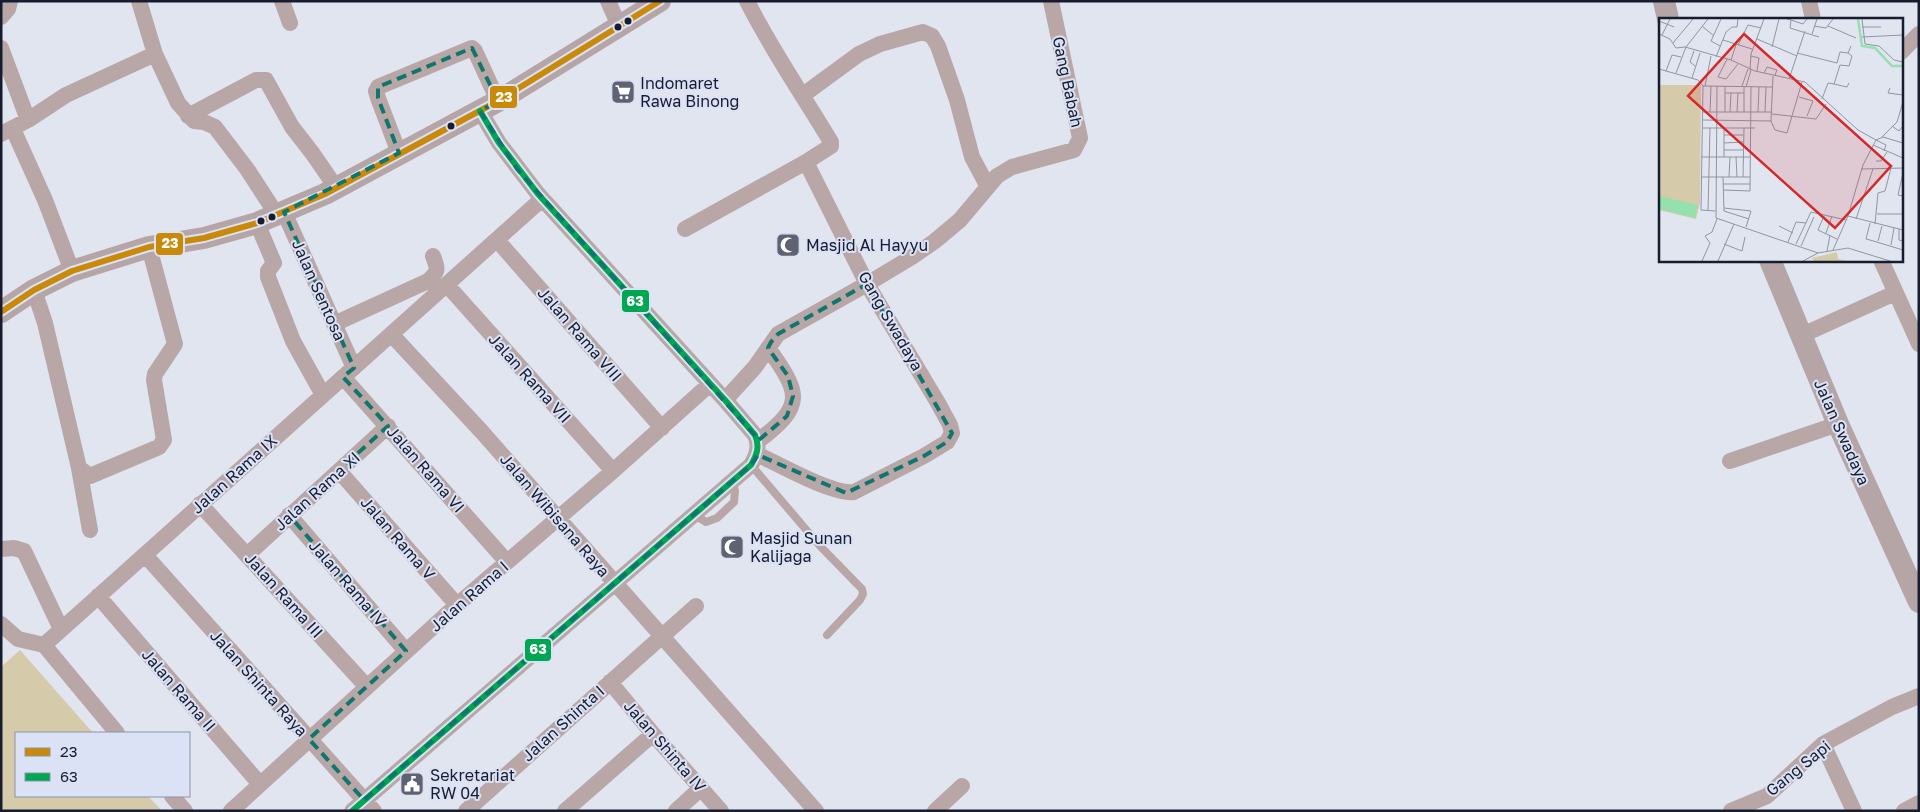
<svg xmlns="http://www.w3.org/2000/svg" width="1920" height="812" font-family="'Golos Text',sans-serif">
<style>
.green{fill:#d5caa9}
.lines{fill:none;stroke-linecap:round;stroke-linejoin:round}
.service{stroke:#b8a7a6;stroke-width:8}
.minor{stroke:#b8a7a6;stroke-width:16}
.secondary{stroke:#b6a5a6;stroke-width:22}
.bus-1-casing{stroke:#dbe2f6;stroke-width:10}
.bus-2-casing{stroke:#dbe2f6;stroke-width:10}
.bus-1{stroke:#ca8a09;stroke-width:6}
.bus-2{stroke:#00a651;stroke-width:6}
.marked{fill:none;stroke:#0f766e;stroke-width:4;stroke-dasharray:10 6;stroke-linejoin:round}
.bus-dot{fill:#171c2f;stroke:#dbe2f6;stroke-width:2}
.labels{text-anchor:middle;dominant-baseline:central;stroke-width:4;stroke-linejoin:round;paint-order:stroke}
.street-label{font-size:16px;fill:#171c2f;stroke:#dbe2f6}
.poi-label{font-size:16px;fill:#171c2f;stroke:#dbe2f6;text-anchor:start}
.inset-river{fill:none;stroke:#96dfaf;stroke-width:2.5}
.inset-road{fill:none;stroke:#9095a3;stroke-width:1}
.view{fill:#d62828;fill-opacity:0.15;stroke:#d62828;stroke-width:2.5}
.inset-edge{fill:none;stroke:#171c2f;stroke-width:2.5}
.line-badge{stroke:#dbe2f6;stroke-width:2}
.badge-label{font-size:14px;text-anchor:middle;font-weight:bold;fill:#fff}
</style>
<rect width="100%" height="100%" fill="#e1e5f0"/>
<!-- green -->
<path class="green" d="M20 650 93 733H16V796H148L162 811H1V667Z"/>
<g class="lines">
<!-- service -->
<path class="service" d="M751 465 820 546 862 589 863 594 860 600 827 635
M693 514 706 522 717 518 734 502 735 491 732 482"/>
<!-- minor -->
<path class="minor" d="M139 1 155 54 178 103 194 121 204 122 215 127 247 169 277 215
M282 1 290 23
M608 1 620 28
M747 1C772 51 803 95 831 142V146L806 162 867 284 938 403 950 425 952 433 947 442 924 456 854 492C833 495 778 464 757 454
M1809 1 1813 19
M1 17 8 9 10 1
M1 48 28 120
M1901 52 1919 34
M803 95 859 54 880 44 923 32 932 36 938 46 957 100 972 157 988 187
M188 116 256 80H266L292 127 313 154 337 189
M13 129 45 200 72 271
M1 134 28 120 66 95 155 54
M399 153 378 98 376 91 378 87 472 48 475 51 498 101
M284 212 354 368
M257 223 274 263 268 271V277L293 341 323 395
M685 229 806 162
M497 240 662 428
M1881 260 1919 344
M447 285 613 471
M34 290 45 323 79 468 90 476 159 447 164 440 154 380 155 374 175 344 149 247
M334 324 428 281C439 271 438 269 433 256
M391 334 482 432 816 811
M1800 336 1895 293
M343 377 507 562
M725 400 755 367 778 334 867 284 912 257 935 241 960 220 997 176 1012 167 1074 150 1080 138 1051 1
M758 441C806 405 800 393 768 348
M1730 461 1838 424
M79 468 90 530
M339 471 457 605
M200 504 367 687
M289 515 406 651
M1 549 14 548 24 551 61 629
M145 555 374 811
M247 555 388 426
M98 596 259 783
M1 624 18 639 44 645
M610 682 653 734 721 811
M117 733 44 645 542 199
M1823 744 1854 811
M172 796 185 811
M231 811 457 605 613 471 710 384
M352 811 751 465C757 455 760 446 755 435L725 400 538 194 499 143 480 111
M466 811 696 606
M565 811 653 734
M676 811 701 788
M935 811 962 786
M1731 811 1767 796 1823 744 1892 707 1919 696
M1904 811 1919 803"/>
<!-- secondary -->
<path class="secondary" d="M1664 1 1668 19
M1770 260 1838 424 1919 602
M1 312 34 290 72 271 149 247 204 238 257 223 325 194 498 101 660 1"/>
<!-- bus-1 casing -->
<g class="bus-1-casing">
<path id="bus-1" d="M1 312 34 290 72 271 149 247 204 238 257 223 325 194 498 101 660 1"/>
</g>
<!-- bus-2 casing -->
<g class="bus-2-casing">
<path id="bus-2" d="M352 811 751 465C757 455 760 446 755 435L725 400 538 194 499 143 480 111"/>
</g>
<!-- bus-1 -->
<use href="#bus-1" class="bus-1"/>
<!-- bus-2 -->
<use href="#bus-2" class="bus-2"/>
</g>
<!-- marked area -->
<path class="marked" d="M472 48 498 101 480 111 517 169 759 440 787 416 793 396 788 376 768 348 771 342 778 334 867 284 952 433 947 442 924 456 846 493 758 455 751 465 364 800 309 739 406 651 289 515 388 426 343 377 354 368 284 212 399 153 378 98V87Z"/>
<!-- icons -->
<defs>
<g id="supermarket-square" transform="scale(1.25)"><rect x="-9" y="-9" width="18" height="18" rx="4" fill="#5e6273" stroke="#dbe2f6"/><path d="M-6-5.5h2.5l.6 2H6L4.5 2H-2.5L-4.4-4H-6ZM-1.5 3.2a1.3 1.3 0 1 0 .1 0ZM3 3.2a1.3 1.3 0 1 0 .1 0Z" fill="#fff"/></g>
<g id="mosque-square" transform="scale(1.25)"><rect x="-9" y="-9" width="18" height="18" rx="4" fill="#5e6273" stroke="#dbe2f6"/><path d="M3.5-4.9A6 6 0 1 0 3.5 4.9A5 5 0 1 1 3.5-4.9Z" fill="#fff"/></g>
<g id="civic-square" transform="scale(1.25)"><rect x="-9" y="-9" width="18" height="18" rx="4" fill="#5e6273" stroke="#dbe2f6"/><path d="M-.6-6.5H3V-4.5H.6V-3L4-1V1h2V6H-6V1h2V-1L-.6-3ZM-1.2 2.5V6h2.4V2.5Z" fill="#fff"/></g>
</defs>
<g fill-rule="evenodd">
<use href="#supermarket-square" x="623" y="92"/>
<use href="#mosque-square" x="788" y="245"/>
<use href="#mosque-square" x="732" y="547"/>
<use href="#civic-square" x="412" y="784"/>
</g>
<!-- markers -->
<g class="bus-dot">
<circle cx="628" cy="21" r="4.5"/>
<circle cx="618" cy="27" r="4.5"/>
<circle cx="451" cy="126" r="4.5"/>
<circle cx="272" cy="217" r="4.5"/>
<circle cx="261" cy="221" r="4.5"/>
</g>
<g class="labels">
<!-- street labels -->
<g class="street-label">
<text transform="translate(1068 82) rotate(78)">Gang Babah</text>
<text transform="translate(319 290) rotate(66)">Jalan Sentosa</text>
<text transform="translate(891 321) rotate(60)">Gang Swadaya</text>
<text transform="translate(580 334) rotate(49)">Jalan Rama VIII</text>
<text transform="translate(530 378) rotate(48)">Jalan Rama VII</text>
<text transform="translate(1842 432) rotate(66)">Jalan Swadaya</text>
<text transform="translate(426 469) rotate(49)">Jalan Rama VI</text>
<text transform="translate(234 474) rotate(-42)">Jalan Rama IX</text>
<text transform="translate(317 491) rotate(-42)">Jalan Rama XI</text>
<text transform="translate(555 515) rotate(49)">Jalan Wibisana Raya</text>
<text transform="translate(398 538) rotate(49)">Jalan Rama V</text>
<text transform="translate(348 583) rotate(49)">Jalan Rama IV</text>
<text transform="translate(284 595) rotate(48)">Jalan Rama III</text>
<text transform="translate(469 596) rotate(-41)">Jalan Rama I</text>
<text transform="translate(259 683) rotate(48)">Jalan Shinta Raya</text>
<text transform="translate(179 690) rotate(49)">Jalan Rama II</text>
<text transform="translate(563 723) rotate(-42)">Jalan Shinta I</text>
<text transform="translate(665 746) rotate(49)">Jalan Shinta IV</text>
<text transform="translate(1798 768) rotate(-39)">Gang Sapi</text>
</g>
<!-- poi labels -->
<g class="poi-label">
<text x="640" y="83">Indomaret<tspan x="640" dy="18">Rawa Binong</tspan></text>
<text x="806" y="245">Masjid Al Hayyu</text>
<text x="750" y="538">Masjid Sunan<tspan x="750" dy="18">Kalijaga</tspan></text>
<text x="430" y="775">Sekretariat<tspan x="430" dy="18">RW 04</tspan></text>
</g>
</g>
<!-- overview -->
<g transform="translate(1659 18)">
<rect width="244" height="244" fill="#e1e5f0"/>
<path d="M0 67H42L41 185 37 201 0 192ZM178 234 179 241 189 243H155L153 240Z" fill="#d5caa9"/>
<path d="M0 178 39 187 36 200 0 191Z" fill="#96dfaf"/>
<path class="inset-river" d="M199 1 203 28 216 30 233 48H244"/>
<path class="inset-road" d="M128 1 132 2 131 10 160 19M203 1 206 26 220 28 235 42 244 44M132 2 144 6 148 1M0 3 15 9M43 8 55 18M155 8 167 10 174 1M169 8 197 20M203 9H222M0 16 11 21 17 30 26 29 72 42 96 53 146 64 199 112 217 122 204 147 189 198 174 232M153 16 158 1M3 17 11 1M203 19 244 17M98 21 138 38M64 22 93 31M14 25 34 1M79 27 89 7 102 10M61 28 52 23 62 1M113 29 120 1M35 33 31 44 36 48M138 35 178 45 181 34 189 35 192 28M92 38 100 40 98 53M57 39 67 14 73 9H78L79 1M68 41 59 59 67 61 79 46M72 42 77 27M0 51 39 62 44 68M91 52 92 36 105 1M7 53 13 37 22 39M17 55 27 29 49 1M105 55 108 49 118 52 116 57M33 60 41 35M130 61 146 13M175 66 188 69 190 65M46 68 52 38M58 68 57 200 159 235M66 68V94M83 68 89 51M87 69 92 52M231 70 229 75 244 77M66 75H85M140 79 154 83 148 98M163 81 169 65 175 66 181 47 190 48 193 38 189 35M43 94H113M51 94 52 68M71 94 72 75M78 94 79 75M85 94V68M99 94 100 69M106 94 107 69M113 96 157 101 167 86M43 102 112 103M112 103 116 112 128 115 143 64M112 103 114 58M233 108 240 113 244 108M43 110H96M65 117H84M223 119 238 104 244 84M217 122 224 119 244 125M217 122 227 127 225 133M0 125V150M65 125 84 124M214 127 244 140M65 132H84M42 139H91M65 139V110M77 139 78 159M217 143H222L228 134M203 151 244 150M244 155 239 177 244 178M42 159H91M64 159 65 193 90 201M70 159 71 139M84 159 85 110M64 166H91M64 172 91 173 92 68M65 190 92 193 87 209M49 193 51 110M56 193 42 192 44 68 113 69M218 196H244M165 198 159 212 178 221M189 198 244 212M197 201 214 151M211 205 207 221 211 222M216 206 219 175 226 173 232 150M120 208 134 215M240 211V222L244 223M167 215 173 198M211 222 244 232M219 223 223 208M129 224 137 204 147 205M65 226 83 233 86 219M137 226 152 194 187 202M232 227 235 210M142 228 155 199M168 233 171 217M43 243 51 225 46 218 53 214 58 201M59 243 75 206M144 243 159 235 189 230 231 243"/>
<path class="view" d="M85 16 232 148 176 210 29 78Z"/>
<rect width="244" height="244" class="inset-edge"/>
</g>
<g class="line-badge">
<rect x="489" y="85" width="29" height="24" rx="5" fill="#ca8a09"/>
<rect x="155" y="232" width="29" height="24" rx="5" fill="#ca8a09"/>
<rect x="621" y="289" width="29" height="24" rx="5" fill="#00a651"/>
<rect x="524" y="638" width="28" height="24" rx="5" fill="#00a651"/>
</g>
<g class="badge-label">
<text x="504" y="102">23</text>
<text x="170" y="248">23</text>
<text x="635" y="306">63</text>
<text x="538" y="654">63</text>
</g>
<!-- border -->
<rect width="1920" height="812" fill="none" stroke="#171c2f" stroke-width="5"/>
<!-- legend -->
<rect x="15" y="732" width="175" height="65" fill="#dbe2f6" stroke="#8d93a6"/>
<rect x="25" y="748" width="25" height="8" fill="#ca8a09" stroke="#8d93a6"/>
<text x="60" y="757" font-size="15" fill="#171c2f">23</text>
<rect x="25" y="773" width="25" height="8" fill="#00a651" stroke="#8d93a6"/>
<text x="60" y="782" font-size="15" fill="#171c2f">63</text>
</svg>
